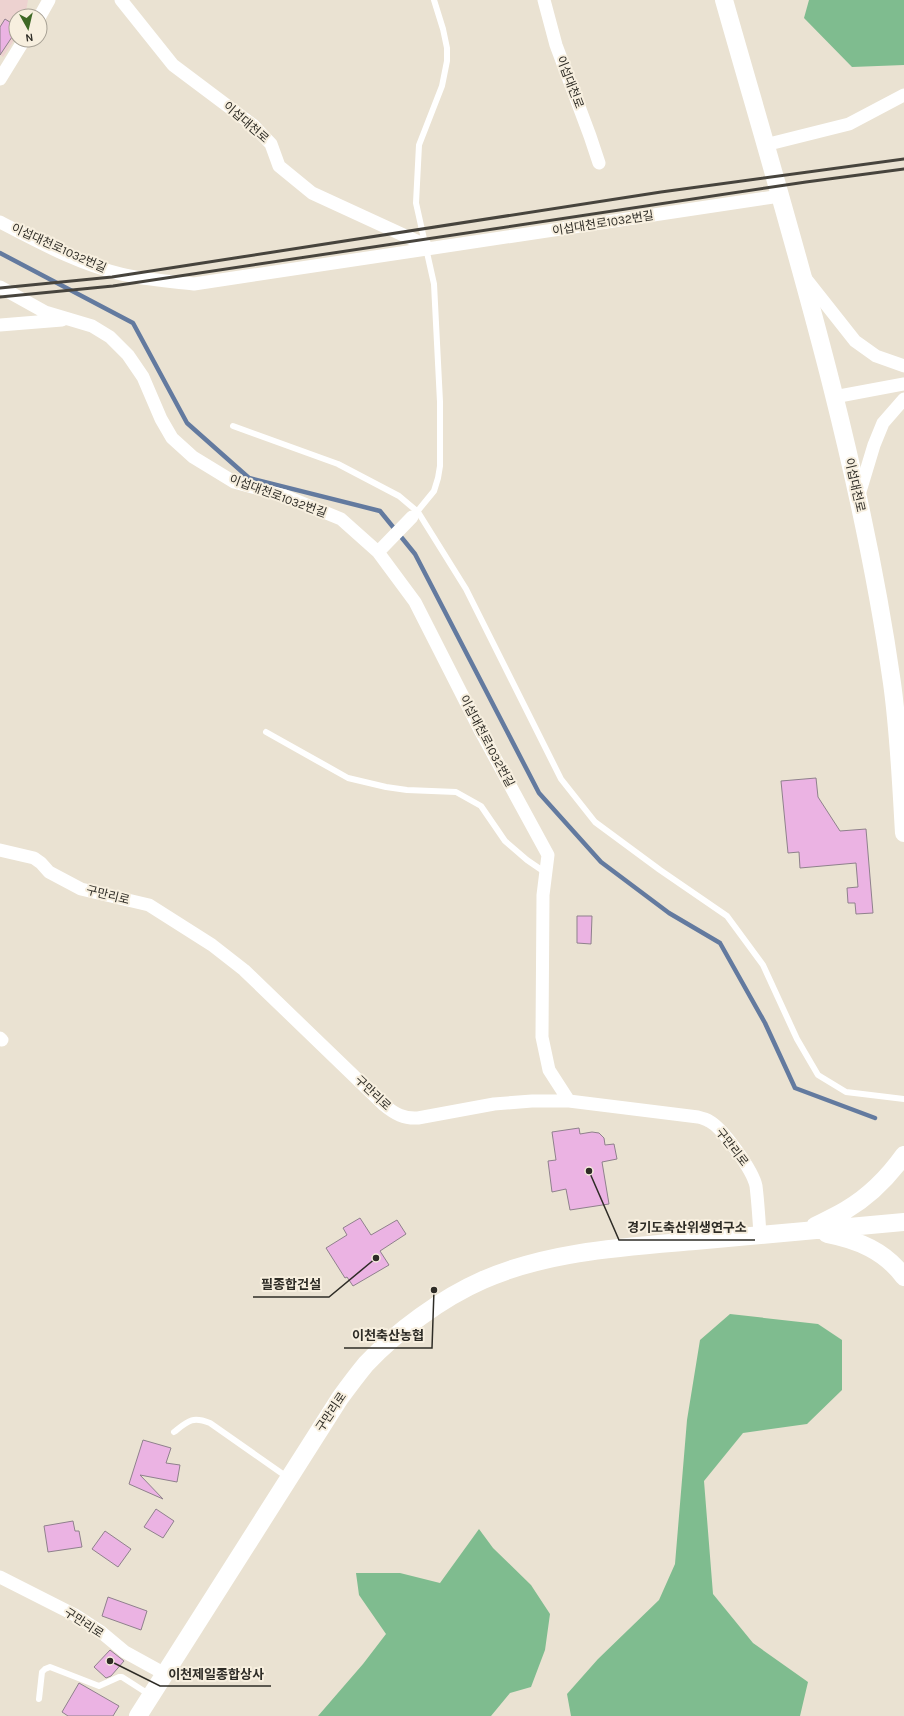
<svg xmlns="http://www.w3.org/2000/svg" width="904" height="1716" font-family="Karla,'Noto Sans KR',sans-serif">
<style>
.commercial{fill:#edd2d0}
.forest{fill:#7fbc8f}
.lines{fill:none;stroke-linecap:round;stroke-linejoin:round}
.stream{stroke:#637a9f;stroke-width:4.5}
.building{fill:#ebb3e3;stroke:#8f818c}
.lane{stroke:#fff;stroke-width:6}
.street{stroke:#fff;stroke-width:13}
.secondary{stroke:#fff;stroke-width:18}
.rail{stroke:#47443d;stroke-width:3}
.labels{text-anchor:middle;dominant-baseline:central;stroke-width:4;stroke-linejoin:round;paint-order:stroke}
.street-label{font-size:12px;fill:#2e2c26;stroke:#f7efdf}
.leader{fill:none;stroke:#2e2c26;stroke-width:1.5}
.callout-dot{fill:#2e2c26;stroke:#f7efdf;stroke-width:1.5}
.callout-label{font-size:13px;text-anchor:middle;font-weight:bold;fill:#2e2c26;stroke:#f7efdf;stroke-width:4;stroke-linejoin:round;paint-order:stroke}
</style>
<rect width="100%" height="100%" fill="#eae2d2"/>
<!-- commercial -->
<path class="commercial" d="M0 0H28L25 16H16V37L3 57 0 55Z"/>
<!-- forest -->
<path class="forest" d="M809 0H904V65L852 67 804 18Z
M730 1314 818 1324 842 1340V1390L807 1424 743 1433 704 1481 713 1594 753 1643 808 1682 800 1716H571L567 1694 598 1659 659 1600 675 1564 687 1420 700 1340Z
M479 1529 493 1548 531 1585 550 1614 545 1650 531 1687 510 1693 491 1716H318L363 1664 386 1634 359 1595 356 1573H400L440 1583Z"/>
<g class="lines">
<!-- stream -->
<path class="stream" d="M0 253 133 323 187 423 249 478 380 511 415 554 539 793 601 862 669 913 720 943 765 1023 795 1088 875 1118"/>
</g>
<!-- building -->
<path class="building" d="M5 19 16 26V31L0 55V27Z
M816 778 818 797 840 831 866 829 873 913 856 914 855 903H848L847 888 858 887 856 863 800 868 799 852 788 853 781 781Z
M577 916H592L591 944 577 943Z
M579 1128 580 1134 592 1132 599 1133 604 1138 605 1145 614 1144 617 1159 602 1162 609 1204 570 1210 566 1189 552 1192 548 1161 556 1160 552 1132Z
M360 1218 371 1235 397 1220 406 1234 380 1251 389 1265 353 1286 347 1277 345 1278 326 1248 347 1235 343 1228Z
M143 1440 171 1448 166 1463 180 1465 177 1482 140 1475 163 1499 129 1484Z
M156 1509 174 1521 163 1538 144 1527Z
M73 1521 75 1531H79L82 1547 48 1552 44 1526Z
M105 1531 131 1549 118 1567 92 1549Z
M108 1597 147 1611 141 1630 102 1616Z
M110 1650 124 1661 111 1676 106 1678 94 1667Z
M79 1683 119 1706 113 1716H68L62 1712Z"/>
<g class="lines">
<!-- lane -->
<path class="lane" d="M233 426 338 464 399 496 418 512 466 589 561 779 595 822 660 870 727 916 763 965 797 1039 818 1075 846 1092 904 1099
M416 513 434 491 438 478 440 466V402L434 284 416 203 419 145 442 86 447 61V48L443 29 434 0
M266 732 348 778 386 787 407 790 456 792 481 806 505 841 527 860 546 873
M174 1432C188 1421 192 1416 210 1423L287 1477
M39 1699 42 1672 45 1669 50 1667 99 1686 119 1677H122L150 1695"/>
<!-- street -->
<path class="street" d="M121 0 173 65 253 125 271 144 279 166 312 193 425 245
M544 0 556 45 590 136 599 163
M40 16 49 0
M0 79 24 40
M765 145 849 124 904 95
M0 222C39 242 78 264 121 274 145 280 170 281 194 284L780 196
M806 279 855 341 876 356 904 366
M0 287 45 312 92 326 110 337 128 355 143 377 161 419 172 438 193 457 234 482 285 496 341 519 378 552 415 602 481 732 548 855 543 895 542 1037 549 1070 569 1101
M0 325 62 320
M834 397 904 384
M858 498 874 445 883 423 904 399
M382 548 412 517
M0 850 34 858 41 863 49 872 81 889 149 905 212 945 244 970 384 1105C395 1114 404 1119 418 1118L494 1104 532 1101H569L698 1117C702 1118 706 1119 709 1121 723 1128 753 1171 756 1186 758 1202 759 1219 760 1235
M0 1038 2 1040
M0 1577 75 1615 101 1632 125 1652 165 1674"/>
<!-- secondary -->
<path class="secondary" d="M724 0C788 225 859 451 892 683 899 733 901 783 904 833
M815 1226C825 1221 836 1216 846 1210 868 1197 889 1176 904 1155
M827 1234C858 1240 885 1251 904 1277
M138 1716 340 1398C348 1387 357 1375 366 1364 397 1331 442 1298 483 1280 549 1251 624 1247 695 1241 765 1235 834 1228 904 1222"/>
<!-- rail -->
<path class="rail" d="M0 288 112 277 661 192 904 159
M0 297 113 286 806 182 904 169"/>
</g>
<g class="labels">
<!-- street labels -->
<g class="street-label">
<text transform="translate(570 82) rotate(69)">이섭대천로</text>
<text transform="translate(246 122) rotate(41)">이섭대천로</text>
<text transform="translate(603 223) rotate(-9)">이섭대천로1032번길</text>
<text transform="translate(59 248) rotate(24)">이섭대천로1032번길</text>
<text transform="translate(855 485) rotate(77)">이섭대천로</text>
<text transform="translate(278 496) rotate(20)">이섭대천로1032번길</text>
<text transform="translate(487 741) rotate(62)">이섭대천로1032번길</text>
<text transform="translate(108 895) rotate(14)">구만리로</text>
<text transform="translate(373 1093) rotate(43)">구만리로</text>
<text transform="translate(732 1147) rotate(52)">구만리로</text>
<text transform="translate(331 1412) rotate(-56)">구만리로</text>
<text transform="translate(84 1623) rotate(33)">구만리로</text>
</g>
</g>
<!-- callouts -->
<path class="leader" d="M589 1171L619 1240H755M376 1258L329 1297H253M434 1290L432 1348H344M110 1661L160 1686H271"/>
<g class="callout-dot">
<circle cx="589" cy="1171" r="4"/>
<circle cx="376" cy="1258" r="4"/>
<circle cx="434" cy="1290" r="4"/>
<circle cx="110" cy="1661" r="4"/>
</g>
<g class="callout-label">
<text x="687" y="1232">경기도축산위생연구소</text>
<text x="291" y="1289">필종합건설</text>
<text x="388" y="1340">이천축산농협</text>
<text x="216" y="1679">이천제일종합상사</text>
</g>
<!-- north arrow -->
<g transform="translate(28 28) rotate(172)"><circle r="19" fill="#f7efdf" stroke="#a7a195"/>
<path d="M0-3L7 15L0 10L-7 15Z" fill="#3e6825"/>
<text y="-6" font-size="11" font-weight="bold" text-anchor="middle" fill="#2e2c26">N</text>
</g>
</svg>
